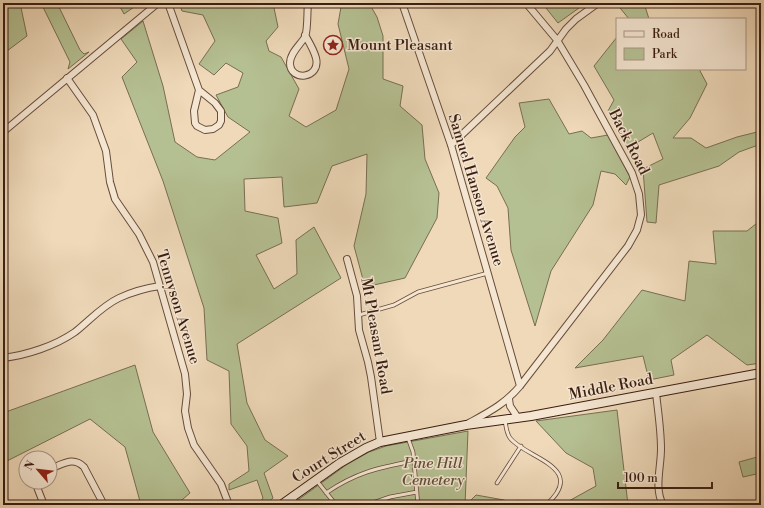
<svg xmlns="http://www.w3.org/2000/svg" width="764" height="508" font-family="'Libre Bodoni',serif">
<style>
.green{fill:#b5c092;stroke:#786e52}
.lines{fill:none;stroke-linecap:round;stroke-linejoin:round}
.lane-casing{stroke:#674c3b;stroke-width:4.5}
.street-casing{stroke:#674c3b;stroke-width:8}
.secondary-casing{stroke:#3a1d11;stroke-width:10}
.lane{stroke:#f5e6d2;stroke-width:3}
.street{stroke:#f5e6d2;stroke-width:6}
.secondary{stroke:#f5e6d2;stroke-width:8}
.labels{text-anchor:middle;dominant-baseline:central;stroke-width:3;stroke-linejoin:round;paint-order:stroke}
.poi-label{font-size:15px;fill:#3a1d11;stroke:#f5e6d2;text-anchor:start}
.street-label{font-size:15px;fill:#3a1d11;stroke:#f5e6d2}
.park-label{font-size:15px;font-style:italic;fill:#5f4e38;stroke:#f5e6d2}
</style>
<rect width="100%" height="100%" fill="#efd9b9"/>
<filter id="stains"><feTurbulence type="fractalNoise" baseFrequency=".005" numOctaves="4"/><feColorMatrix values="0 0 0 0 .2 0 0 0 0 .09 0 0 0 0 .02 0 0 0 .5 -.17"/></filter>
<radialGradient id="worn" r=".72"><stop offset=".6" stop-color="#630" stop-opacity="0"/><stop offset="1" stop-color="#630" stop-opacity=".3"/></radialGradient>
<!-- green -->
<path class="green" d="M3 3H20L27 36 3 54Z
M41 3H57L80 50 84 54 89 52 68 69 70 62Z
M118 3H136L137 5 124 14Z
M179 3H273L278 27 266 41 269 51 281 57 299 89 289 116 306 127 336 110 349 69 338 24 341 7 335 3H369L377 17 383 36V79L403 86 400 106 422 125 425 159 439 193 437 218 405 278 365 287 354 246 366 194 367 154 332 166 317 203 284 207 282 177 244 179 245 211 278 218 282 243 256 255 274 289 297 274 296 240 314 227 341 278 237 344 247 403 265 440 288 456 264 473 273 498 265 505H258L263 498 257 480 229 490V484L249 471 247 446 231 424 229 371 207 360 204 308 163 181 122 77 137 62 121 39 143 21 163 86 175 142 197 157 215 160 250 132 228 117 216 95 238 87 243 73 226 63 214 75 199 64 215 41 203 15 182 11Z
M542 3H586L558 23Z
M616 3H644L649 19H629Z
M617 37V69H699L707 84 690 118 673 138H691L706 148 737 137 761 131V144L739 152 719 166 659 185 656 223 647 222 643 169 663 159 653 133 628 148 608 111 614 100 594 66Z
M549 99 569 134 582 131 591 138 608 135 630 177 626 185 615 174 601 171 593 205 551 271 535 326 511 250 508 208 497 186 486 178 515 137 525 127 519 103Z
M761 220V363L747 365 707 335 671 360 674 375 649 380 643 356 575 368 603 340 642 290 685 301 689 261 716 264 713 231H747Z
M135 365 153 432 190 493 176 505H141L125 447 90 419 3 463V413Z
M617 410 628 505H565L567 502 596 486 593 468 566 453 536 421Z
M468 431 465 505H291L346 465 369 452 386 446Z
M761 456V473L743 477 739 462Z
M476 495 504 500 514 505H466Z"/>
<g class="lines">
<!-- lane casing -->
<g class="lane-casing">
<path id="lane" d="M359 315 394 305 418 292 488 273
M505 420C506 426 506 432 510 438 525 458 589 467 546 505
M408 438 413 452 418 505
M317 481 336 505
M497 483 521 446
M326 493C357 472 378 468 413 461
M293 499 300 505
M367 505 390 497 417 492
M516 505 518 502 523 505"/>
</g>
<!-- street casing -->
<g class="street-casing">
<path id="street" d="M168 3 199 90 194 111 195 123 197 126 205 130 213 129 219 125 221 121V111L215 103 199 90
M402 3 451 145 520 386
M305 35C309 42 314 50 316 58 321 79 290 82 290 63 290 53 300 45 305 37 308 30 307 12 308 3
M67 78 93 115 106 151 110 182 115 199 139 234 153 262 185 374 187 394 185 411 188 428 194 445 221 484 229 505
M3 132 158 3
M451 145 550 51 566 29 576 19 598 3
M347 259 357 296 359 330 368 362 371 377 380 442
M3 358C27 355 55 346 75 332 89 321 102 306 119 298 132 292 146 288 160 286
M656 393C658 411 661 430 661 449 661 468 654 488 663 505
M509 399 510 406 518 418
M469 423C489 412 505 404 520 386L628 246 637 230 641 215 639 194 632 173 584 85 557 40 526 3
M50 469C63 464 73 456 84 467L104 505
M35 482 44 505"/>
</g>
<!-- secondary casing -->
<g class="secondary-casing">
<path id="secondary" d="M281 505 340 463 366 448 380 442 466 425 531 416 761 373"/>
</g>
<!-- lane -->
<use href="#lane" class="lane"/>
<!-- street -->
<use href="#street" class="street"/>
<!-- secondary -->
<use href="#secondary" class="secondary"/>
</g>
<!-- icons -->
<defs>
<g id="sight-ring" transform="scale(1)"><circle r="9.5" fill="#f5e6d2" stroke="#8f2418" stroke-width="1.5"/><path d="M0-6L1.8-2.2L6-1.7L2.9 1.2L3.7 5.4L0 3.3L-3.7 5.4L-2.9 1.2L-6-1.7L-1.8-2.2Z" fill="#8f2418"/></g>
</defs>
<g fill-rule="evenodd">
<use href="#sight-ring" x="333" y="45"/>
</g>
<g class="labels">
<!-- poi labels -->
<g class="poi-label">
<text x="347" y="45">Mount Pleasant</text>
</g>
<!-- street labels -->
<g class="street-label">
<text transform="translate(629 142) rotate(63)">Back Road</text>
<text transform="translate(476 190) rotate(73)">Samuel Hanson Avenue</text>
<text transform="translate(178 307) rotate(73)">Tennyson Avenue</text>
<text transform="translate(376 336) rotate(80)">Mt Pleasant Road</text>
<text transform="translate(611 387) rotate(-11)">Middle Road</text>
<text transform="translate(329 457) rotate(-32)">Court Street</text>
</g>
<!-- park labels -->
<g class="park-label">
<text x="433" y="463">Pine Hill<tspan x="433" dy="17">Cemetery</tspan></text>
</g>
</g>
<!-- margin -->
<rect width="764" height="508" fill="none" stroke="#efd9b9" stroke-width="16"/>
<rect x="4" y="4" width="756" height="500" fill="none" stroke="#3a1d11" stroke-width="2"/>
<rect x="8" y="8" width="748" height="492" fill="none" stroke="#3a1d11"/>
<!-- legend -->
<rect x="616" y="18" width="130" height="52" fill="#f5e6d2" stroke="#aa9685"/>
<rect x="624" y="31" width="20" height="6" fill="#f5e6d2" stroke="#aa9685"/>
<text x="652" y="38" font-size="12" fill="#3a1d11">Road</text>
<rect x="624" y="48" width="20" height="12" fill="#b5c092" stroke="#aa9685"/>
<text x="652" y="58" font-size="12" fill="#3a1d11">Park</text>
<!-- north arrow -->
<g transform="translate(38 470) rotate(298)"><circle r="19" fill="#f5e6d2" stroke="#aa9685"/>
<path d="M0-3L7 15L0 10L-7 15Z" fill="#8f2418"/>
<text y="-6" font-size="11" font-weight="bold" text-anchor="middle" fill="#3a1d11">N</text>
</g>
<!-- scale -->
<path d="M618 482v6h94v-6" fill="none" stroke="#3a1d11" stroke-width="2"/>
<text x="624" y="482" font-size="12" fill="#3a1d11" stroke="#f5e6d2" stroke-width="3" paint-order="stroke">100 m</text>
<rect width="100%" height="100%" filter="url(#stains)"/>
<rect width="100%" height="100%" fill="url(#worn)"/>
</svg>
